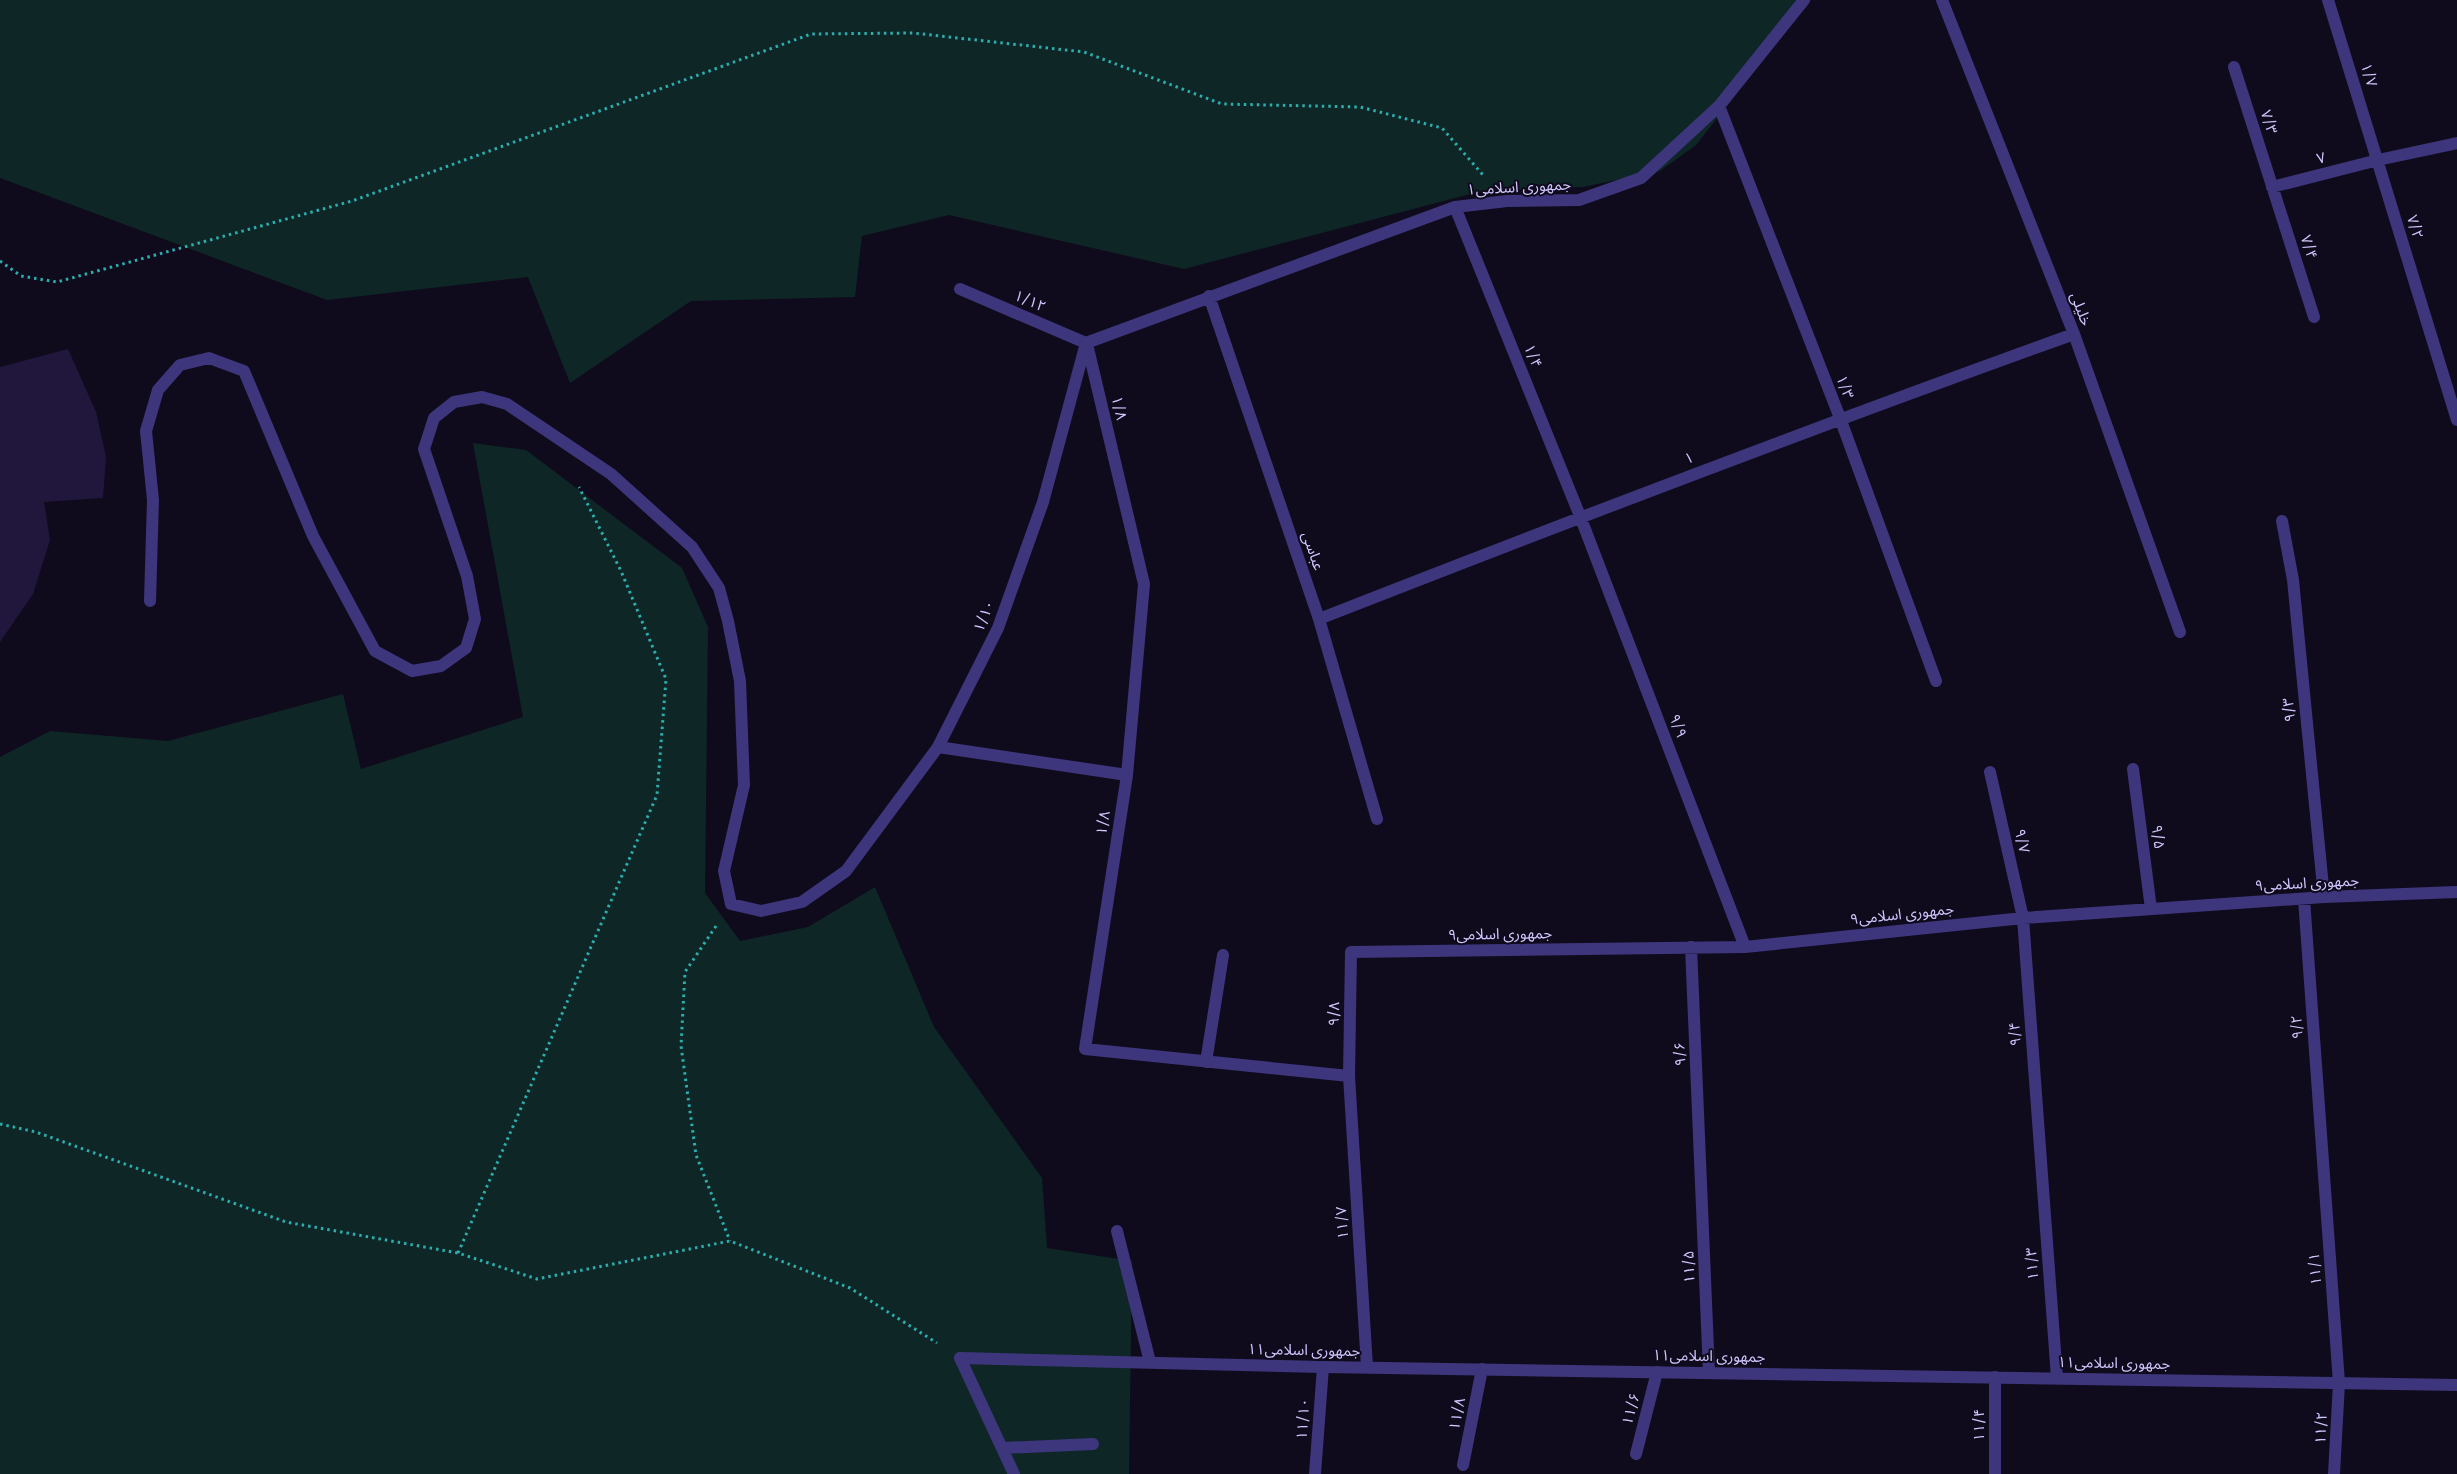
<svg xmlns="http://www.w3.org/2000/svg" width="2457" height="1474" font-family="'Fira Sans Condensed','Noto Sans Arabic',sans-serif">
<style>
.green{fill:#0e2626}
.building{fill:#21173d}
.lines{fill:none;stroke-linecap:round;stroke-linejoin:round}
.path{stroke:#2cadae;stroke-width:3;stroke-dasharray:2.5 4;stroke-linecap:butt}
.service{stroke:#3d367c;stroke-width:12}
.minor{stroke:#3d367c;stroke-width:12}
.tertiary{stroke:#3d367c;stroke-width:12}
.labels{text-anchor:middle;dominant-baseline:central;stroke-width:4;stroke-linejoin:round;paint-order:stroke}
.street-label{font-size:15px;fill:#d1c7ff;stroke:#0f0b1c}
</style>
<rect width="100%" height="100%" fill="#0f0b1c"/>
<!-- green -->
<path class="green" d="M0 0H1811L1696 145 1660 171 1583 187 1482 191 1184 269 949 215 862 236 855 297 691 301 570 383 528 277 327 300 0 178Z
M473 443 526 450 682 568 708 627 705 893 740 941 808 927 875 887 934 1027 1042 1178 1047 1248 1132 1261 1129 1474H0V757L50 731 168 741 343 694 361 769 523 717Z"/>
<!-- building -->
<path class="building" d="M68 349 96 412 106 457 103 498 44 502 50 540 33 594 0 642V367Z"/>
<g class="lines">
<!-- path -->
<path class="path" d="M0 261 21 276 57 282 352 201 811 34 913 33 1084 52 1222 104 1360 107 1442 128 1483 175
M716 926 685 972 681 1046 696 1155 730 1241
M0 1124 36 1132 286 1222 458 1253 537 1279 730 1241 850 1288 937 1343
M458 1253 657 795 666 679 621 571 579 487"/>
<!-- service -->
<path class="service" d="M960 289 1086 343
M938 747 1127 775"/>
<!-- minor -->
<path class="minor" d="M1942 0 2074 334 2180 632
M2328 0 2457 420
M2234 67 2314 317
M1719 106 1840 418 1936 681
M2272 187 2378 160 2457 143
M1455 207 1580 516 1745 947
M1209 296 1319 619 1377 819
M1086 343 1455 207 1507 201 1579 200 1641 178 1719 106 1804 0
M1087 344 1144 584 1127 775 1085 1049 1349 1076
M2282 521 2293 580 2324 897
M150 601 153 500 146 431 158 390 180 365 209 358 244 371 313 536 375 651 412 671 441 666 466 648 475 619 467 576 424 449 434 418 454 402 482 397 507 404 611 474 692 547 719 588 728 621 740 681 744 785 724 871 731 904 761 911 802 902 846 871 938 747 998 628 1043 502 1086 343
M1319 619C1569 521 1821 425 2074 334
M2133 769 2151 909
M1990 772 2023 918 2057 1378
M2304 899 2339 1383 2334 1474
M1691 947 1709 1373
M1206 1062 1223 955
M1117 1231 1150 1362
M960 1358 1014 1474
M1367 1367 1349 1076 1351 952 1745 947 2023 918 2324 897 2457 892
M1002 1448 1093 1444
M1636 1454 1657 1372
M1463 1465 1482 1369
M1315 1474 1323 1367
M1995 1474V1377"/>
<!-- tertiary -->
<path class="tertiary" d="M960 1358 1323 1367 2457 1385"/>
</g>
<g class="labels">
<!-- street labels -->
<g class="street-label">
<text transform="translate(2369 75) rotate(73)">۱/۷</text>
<text transform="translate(2269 122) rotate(72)">۷/۳</text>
<text transform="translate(2321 158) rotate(-15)">۷</text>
<text transform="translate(1519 187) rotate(-3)">جمهوری اسلامی۱</text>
<text transform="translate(2415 227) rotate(73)">۷/۲</text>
<text transform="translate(2309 247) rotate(72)">۷/۴</text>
<text transform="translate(1030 301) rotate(23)">۱/۱۲</text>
<text transform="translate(2081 309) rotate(69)">خلیلی</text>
<text transform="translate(1533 356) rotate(68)">۱/۴</text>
<text transform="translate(1845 387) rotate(69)">۱/۳</text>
<text transform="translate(1119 408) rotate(77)">۱/۸</text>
<text transform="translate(1689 458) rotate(-21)">۱</text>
<text transform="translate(1313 551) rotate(71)">عباسی</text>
<text transform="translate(984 616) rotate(-68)">۱/۱۰</text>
<text transform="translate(2289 710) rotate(-96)">۹/۳</text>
<text transform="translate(1678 726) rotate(69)">۹/۹</text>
<text transform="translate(1103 823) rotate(-81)">۱/۸</text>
<text transform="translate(2158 837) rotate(83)">۹/۵</text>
<text transform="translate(2022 841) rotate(77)">۹/۷</text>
<text transform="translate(2307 883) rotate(-3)">جمهوری اسلامی۹</text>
<text transform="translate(1902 914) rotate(-6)">جمهوری اسلامی۹</text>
<text transform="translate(1500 934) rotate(-1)">جمهوری اسلامی۹</text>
<text transform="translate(1334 1014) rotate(-89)">۹/۸</text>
<text transform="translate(2297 1027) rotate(-94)">۹/۲</text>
<text transform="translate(2015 1034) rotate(-94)">۹/۴</text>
<text transform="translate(1680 1054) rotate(-92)">۹/۶</text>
<text transform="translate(1342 1223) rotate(-94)">۱۱/۷</text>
<text transform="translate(2032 1264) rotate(-94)">۱۱/۳</text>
<text transform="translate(1689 1267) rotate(-92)">۱۱/۵</text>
<text transform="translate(2315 1269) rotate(-94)">۱۱/۱</text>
<text transform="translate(1304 1350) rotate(1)">جمهوری اسلامی۱۱</text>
<text transform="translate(1709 1356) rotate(1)">جمهوری اسلامی۱۱</text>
<text transform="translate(2114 1363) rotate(1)">جمهوری اسلامی۱۱</text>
<text transform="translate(1631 1409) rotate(-75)">۱۱/۶</text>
<text transform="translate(1457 1414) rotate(-79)">۱۱/۸</text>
<text transform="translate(1303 1419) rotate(-86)">۱۱/۱۰</text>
<text transform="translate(1979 1425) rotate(-90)">۱۱/۴</text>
<text transform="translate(2321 1428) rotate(-87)">۱۱/۲</text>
</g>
</g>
</svg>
